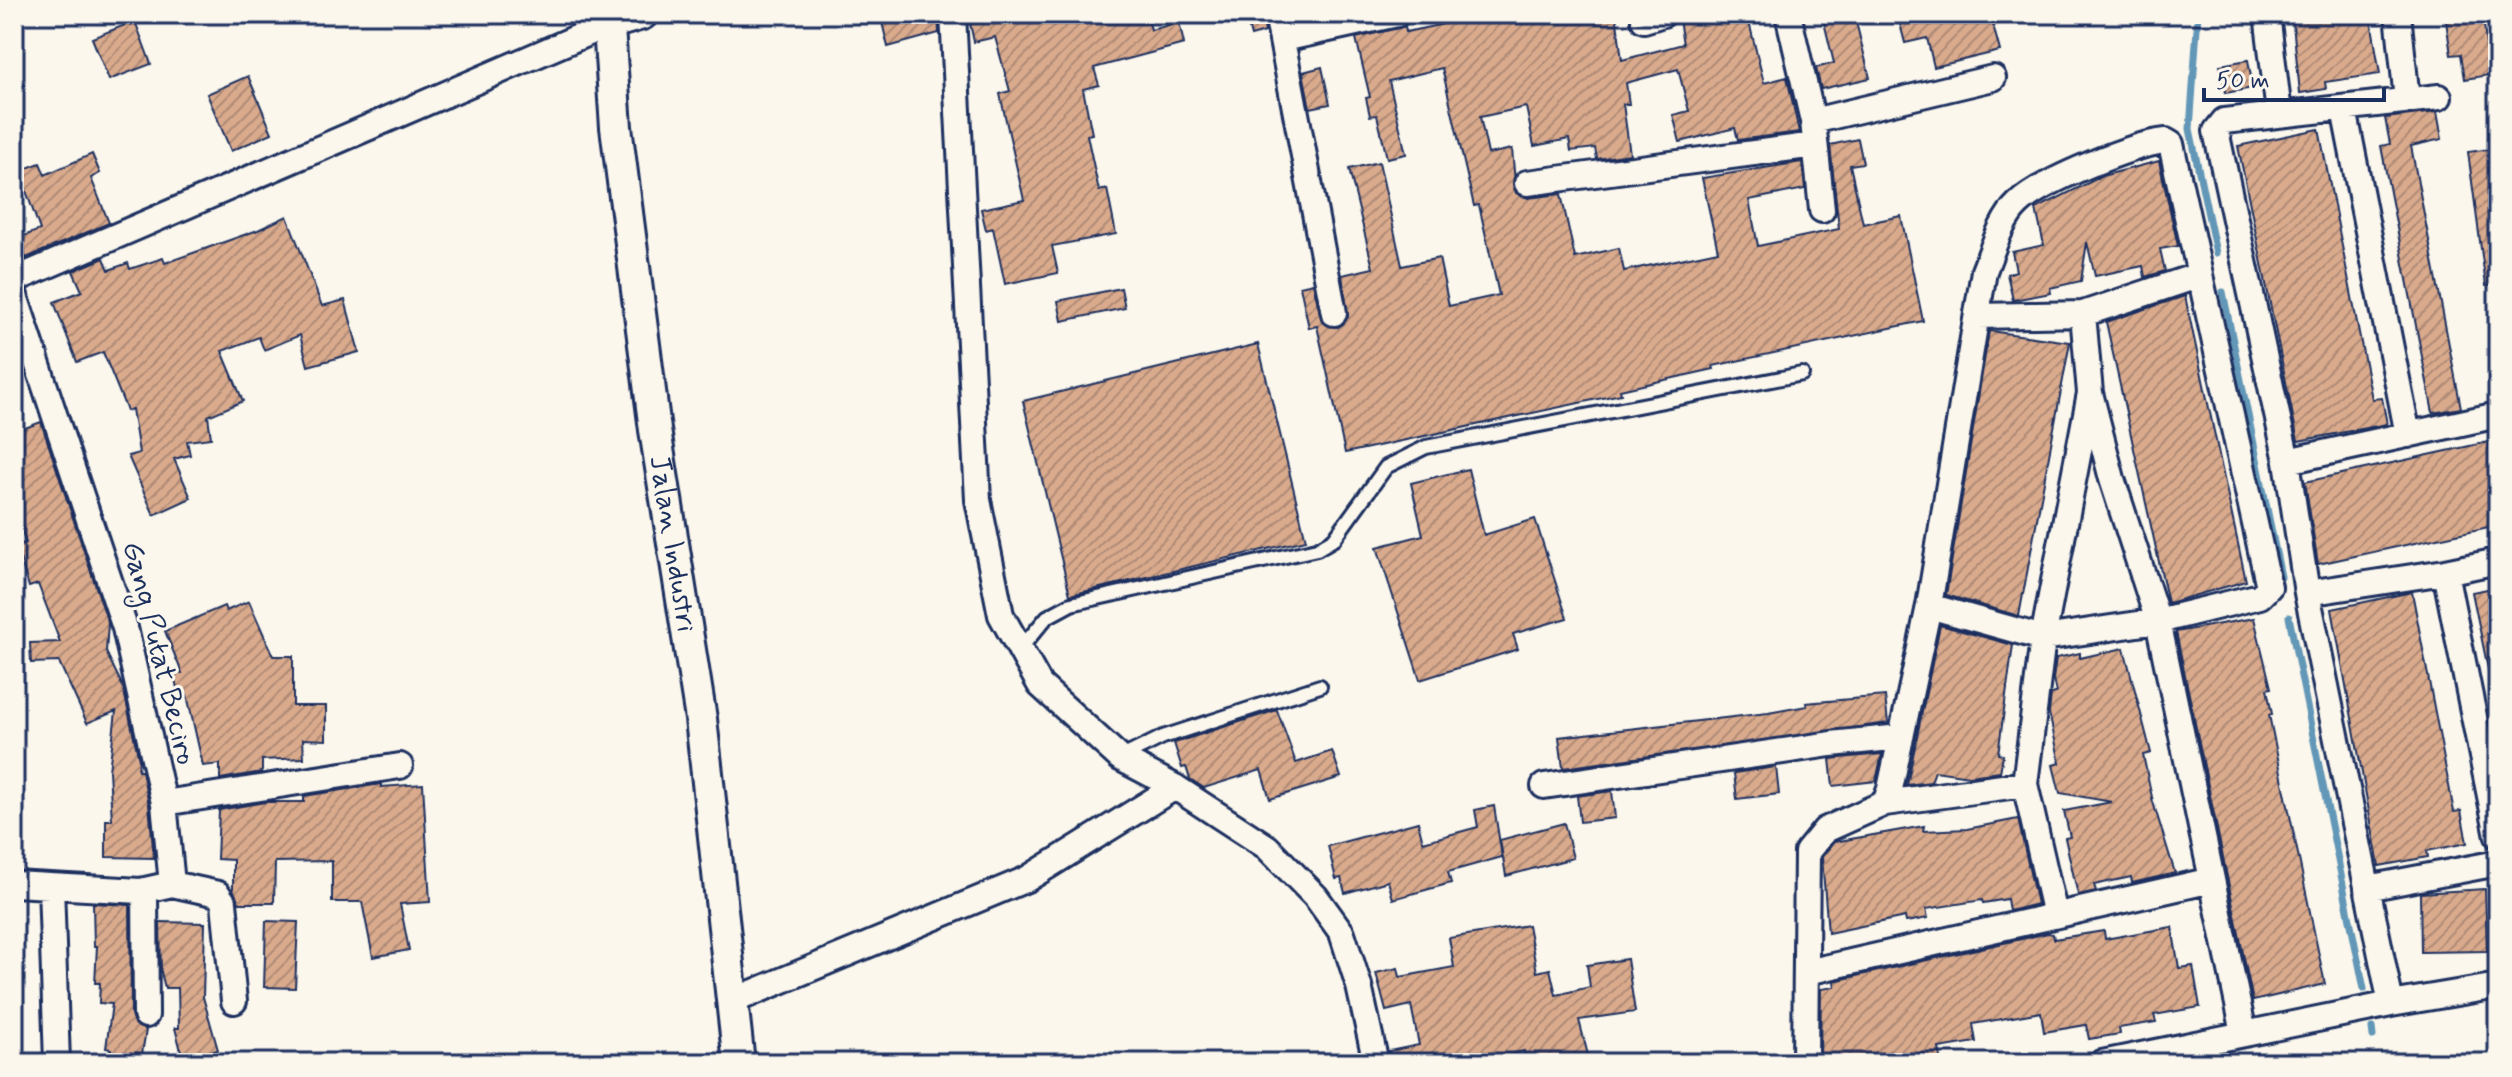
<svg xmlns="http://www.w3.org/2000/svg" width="2512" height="1077" font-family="Mynerve,sans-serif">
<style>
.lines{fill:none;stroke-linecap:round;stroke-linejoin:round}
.stream{stroke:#6297b7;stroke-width:7}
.building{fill:url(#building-hatch);stroke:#1b2f5e;stroke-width:2}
.service-casing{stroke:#1b2f5e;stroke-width:18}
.minor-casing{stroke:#1b2f5e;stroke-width:30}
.tertiary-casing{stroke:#1b2f5e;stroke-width:36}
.service{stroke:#fbf7ec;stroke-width:12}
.minor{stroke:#fbf7ec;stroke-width:24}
.tertiary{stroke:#fbf7ec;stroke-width:30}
.labels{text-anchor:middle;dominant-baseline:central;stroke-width:6;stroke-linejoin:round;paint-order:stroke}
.street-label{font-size:30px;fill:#1b2f5e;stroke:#fbf7ec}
</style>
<defs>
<pattern id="building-hatch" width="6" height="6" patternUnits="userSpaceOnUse" patternTransform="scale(2)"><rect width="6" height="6" fill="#daaa8c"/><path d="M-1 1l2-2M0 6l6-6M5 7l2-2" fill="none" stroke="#b08b76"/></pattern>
</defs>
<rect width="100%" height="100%" fill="#fbf7ec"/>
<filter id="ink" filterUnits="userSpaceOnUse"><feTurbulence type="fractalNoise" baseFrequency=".0125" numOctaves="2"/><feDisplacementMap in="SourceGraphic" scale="16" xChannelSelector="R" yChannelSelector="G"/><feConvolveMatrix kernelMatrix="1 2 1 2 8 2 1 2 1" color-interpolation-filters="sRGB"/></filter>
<g filter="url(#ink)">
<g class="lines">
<!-- stream -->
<path class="stream" d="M2198 14 2190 129 2216 253
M2223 292 2281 577
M2289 617 2364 989
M2372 1028 2373 1036"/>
</g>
<!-- building -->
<path class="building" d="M880 14H938L939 33 888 47Z
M968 14H1147L1151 30 1179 22 1184 44 1094 68 1099 85 1083 89 1092 134 1087 135 1099 191 1107 189 1116 234 1052 246 1058 273 1005 284 993 228 986 230 981 209 1024 200 1000 94 1010 91 995 37 974 42Z
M1245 14H1262L1265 32 1251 36Z
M1490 14H1616L1622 60 1683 44 1678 14H1747L1764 83 1787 77 1799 132 1738 140 1735 128 1680 142 1673 115 1689 111 1678 69 1626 83 1629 104H1623L1630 154 1597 159 1595 148 1571 151 1569 139 1534 146 1526 107 1480 117 1488 154 1512 149 1516 193 1528 198 1561 194 1575 258 1619 248 1624 271 1718 251 1702 178 1802 162 1805 189 1749 200 1758 246 1839 229 1830 145 1858 139 1863 163 1850 165 1863 224 1901 216 1923 321 1713 366 1714 369 1620 390 1621 394 1345 453 1317 326 1309 328 1300 286 1313 283 1322 322 1338 327 1348 317 1342 275 1373 268 1349 169 1379 162 1402 266 1439 258 1449 306 1499 295 1479 205 1474 206 1442 68 1389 81 1406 154 1387 158 1377 115 1370 116 1366 98 1370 97 1356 38 1405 26 1406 32Z
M1822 14H1854L1870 78 1821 89 1816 68 1834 63Z
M1908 14H1990L2000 51 1934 67 1927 38 1905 43 1898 16Z
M2292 14H2370L2380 74 2325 82 2326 89 2300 93Z
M2445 14H2483L2489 75 2465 79 2461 54 2451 55Z
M135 21 151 64 109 80 92 38Z
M2248 60 2253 88 2225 93 2220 65Z
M1322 67 1330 104 1310 108 1303 72Z
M248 76 272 133 231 151 207 94Z
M2437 112 2442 139 2411 146 2461 408 2433 413 2381 146 2390 144 2385 118Z
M2319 129 2372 399 2382 398 2387 424 2298 441 2238 146Z
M2498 148V285L2486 286 2468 152Z
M92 154 100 173 91 178 109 223 26 258 18 238 40 230 19 171 40 163 45 175Z
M2159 161 2178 246 2160 249 2165 271 2145 277 2143 266 2095 276 2087 242 2081 281 2050 288 2051 293 2013 300 2007 274 2016 271 2012 252 2044 245 2036 209 2102 176Z
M287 216 322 306 345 300 359 352 308 366 300 335 264 350 259 337 222 351 243 401 208 416 211 438 187 441 190 455 174 459 191 498 154 515 128 456 139 453 132 409 127 411 103 352 77 362 54 302 82 291 73 271 104 258 109 270 128 263 130 269 163 258 165 263 258 230Z
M1121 288 1125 308 1062 321 1058 301Z
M2185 296 2246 581 2168 603 2106 322Z
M1989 331 2070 342 2019 616 1946 595Z
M1258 344 1306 540 1070 595 1023 401Z
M41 422 108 623 106 652 123 687 139 760 138 771H142L149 805 154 858 106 857V820H112L109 771 116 711 87 723 59 662 31 663 30 643 60 642 38 584 29 587 16 545 26 543 15 511 22 508 14 488V432Z
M2488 442 2498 484V525L2318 564 2305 482Z
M1468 469 1484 535 1535 519 1567 618 1513 634 1518 649 1420 680 1377 547 1423 535 1411 483Z
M2498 587V673L2489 674 2472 592Z
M2412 592 2454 812 2461 811 2467 843 2427 851 2428 857 2379 866 2332 609Z
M249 601 273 656H293V706H326V740L303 739 304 758 262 760V772L220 779V764L203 766 187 695 179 697 174 675 182 673 165 631 224 606 226 611Z
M2254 618 2271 688 2267 689 2272 714 2269 715 2325 984 2253 1001 2176 632Z
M1940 625 2013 645 1998 754 2003 755 2000 772 1969 776 1935 771 1931 782 1907 785Z
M2124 648 2151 753 2143 755 2153 802 2175 873 2132 883 2131 877 2094 885 2096 891 2078 895 2065 838 2070 837 2064 811 2112 802 2060 793 2053 765 2060 763 2049 713 2051 694 2056 693 2053 679 2056 658 2080 653V658Z
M1885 696 1888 723 1563 768 1559 737 1768 713 1807 706 1806 703Z
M1277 710 1296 763 1332 751 1341 777 1270 799 1261 770 1204 788 1190 779 1186 767 1182 768 1174 743Z
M1882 754 1876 781 1833 786 1830 759Z
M1776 767 1779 794 1737 799 1734 773Z
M381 784V787L423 784 430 902 400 904 409 950 373 957 362 902H332V861L275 862 274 903H239L233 889V860L217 859 219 810 265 802H304V796Z
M1612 791 1615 818 1580 822 1577 796Z
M1494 806 1502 857 1448 872 1451 883 1393 899 1388 881 1345 893 1341 878 1336 879 1328 846 1418 822 1423 842 1478 827 1475 810Z
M2018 819 2037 904 2009 911 2007 899 1983 903 1982 900 1926 909 1928 918 1906 922 1905 917 1828 933 1822 857 1834 842 1924 826 1923 831 1967 829Z
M1564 823 1573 858 1506 876 1500 840Z
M2485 889 2487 951 2421 952 2420 893Z
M93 903 130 905 131 1015 134 1023 146 1030 142 1054 136 1053 135 1063H109L111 1049 106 1048 112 1004 99 1003 100 983H95L97 946H94Z
M266 921 298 922 295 988 264 987Z
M160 922 205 923 203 997 218 1050 183 1058 175 1028H179L178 988H165L161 972Z
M1528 925 1537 972 1550 969 1556 995 1590 987 1587 965 1627 959 1635 1012 1579 1020 1590 1063H1526L1524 1051 1472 1063H1391L1389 1051 1419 1045 1411 1005 1386 1011 1376 973 1398 968 1400 977 1454 967 1449 938Z
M2172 927 2179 968 2193 966 2200 1007 2154 1015 2156 1022 2119 1028 2120 1034 2089 1039 2086 1025 2044 1032 2041 1012 1973 1024 1976 1042 1939 1048 1941 1058 1908 1063H1820L1821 989 1835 987 1834 981 2048 933 2053 934 2054 939 2104 931 2105 939Z"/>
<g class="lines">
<!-- service casing -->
<g class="service-casing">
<path id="service" d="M1020 649 1047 617 1071 604 1317 549 1334 539 1386 467 1426 447 1802 374
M1120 758 1163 737 1320 686"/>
</g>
<!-- minor casing -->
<g class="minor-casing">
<path id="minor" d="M953 14 978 500 1001 615 1040 685 1120 758 1175 787 1267 847 1316 897 1342 933 1359 986 1376 1063
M1277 14 1334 313
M1788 14 1813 121 1822 210
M2267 14 2279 113
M2398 14 2407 100
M1644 20 1663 14
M1283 39 1397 14
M2344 109 2408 435
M1813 121 1993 78
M1527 183 1815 145
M14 280 611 23
M14 293 125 628 164 803 172 884 218 894 224 903 234 1001
M2083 314 2090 393
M1977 316 2083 314 2200 275
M2287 461 2498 415
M2445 572 2498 836
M2307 593 2445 572 2498 561
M1544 786 1831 744 1901 737
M164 803 400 766
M1885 803 2025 784
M14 884 141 891 172 884
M51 886 57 1062
M2367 888 2498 863
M145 891 146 1015
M2055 915 2025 784 2043 638 2090 393 2112 479 2158 621 2244 1033
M1807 972 2212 880
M735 1000 1027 879 1175 787
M2391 1004 2307 593 2287 461 2216 131 2224 121 2439 97
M1805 1063 1807 852 1825 830 1885 803 1890 789 1929 606 1984 271C1993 249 2001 220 2018 204 2042 181 2133 144 2166 141L2171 144 2269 587 2260 596 2158 621 2043 638 1929 606
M2102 1063 2391 1004 2498 986"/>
</g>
<!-- tertiary casing -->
<g class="tertiary-casing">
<g id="tertiary">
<path id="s1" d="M608 14 616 127 655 430 701 719 739 1063"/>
<path d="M611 23 642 14"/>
</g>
</g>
<!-- service -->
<use href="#service" class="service"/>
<!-- minor -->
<use href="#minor" class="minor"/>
<!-- tertiary -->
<use href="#tertiary" class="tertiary"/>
</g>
</g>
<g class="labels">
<!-- street labels -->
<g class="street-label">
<text stroke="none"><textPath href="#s1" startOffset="534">Jalan Industri</textPath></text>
<text transform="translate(159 653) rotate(76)">Gang Putat Beciro</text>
</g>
</g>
<!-- margin -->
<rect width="2512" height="1077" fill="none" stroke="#fbf7ec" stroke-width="48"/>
<rect x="24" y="24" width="2464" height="1029" fill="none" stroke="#1b2f5e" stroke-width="3" filter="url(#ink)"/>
<!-- scale -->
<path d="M2204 88v12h180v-12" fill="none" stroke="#1b2f5e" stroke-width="4"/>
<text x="2216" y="88" font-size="24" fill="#1b2f5e" stroke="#fbf7ec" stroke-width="6" paint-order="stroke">50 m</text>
</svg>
